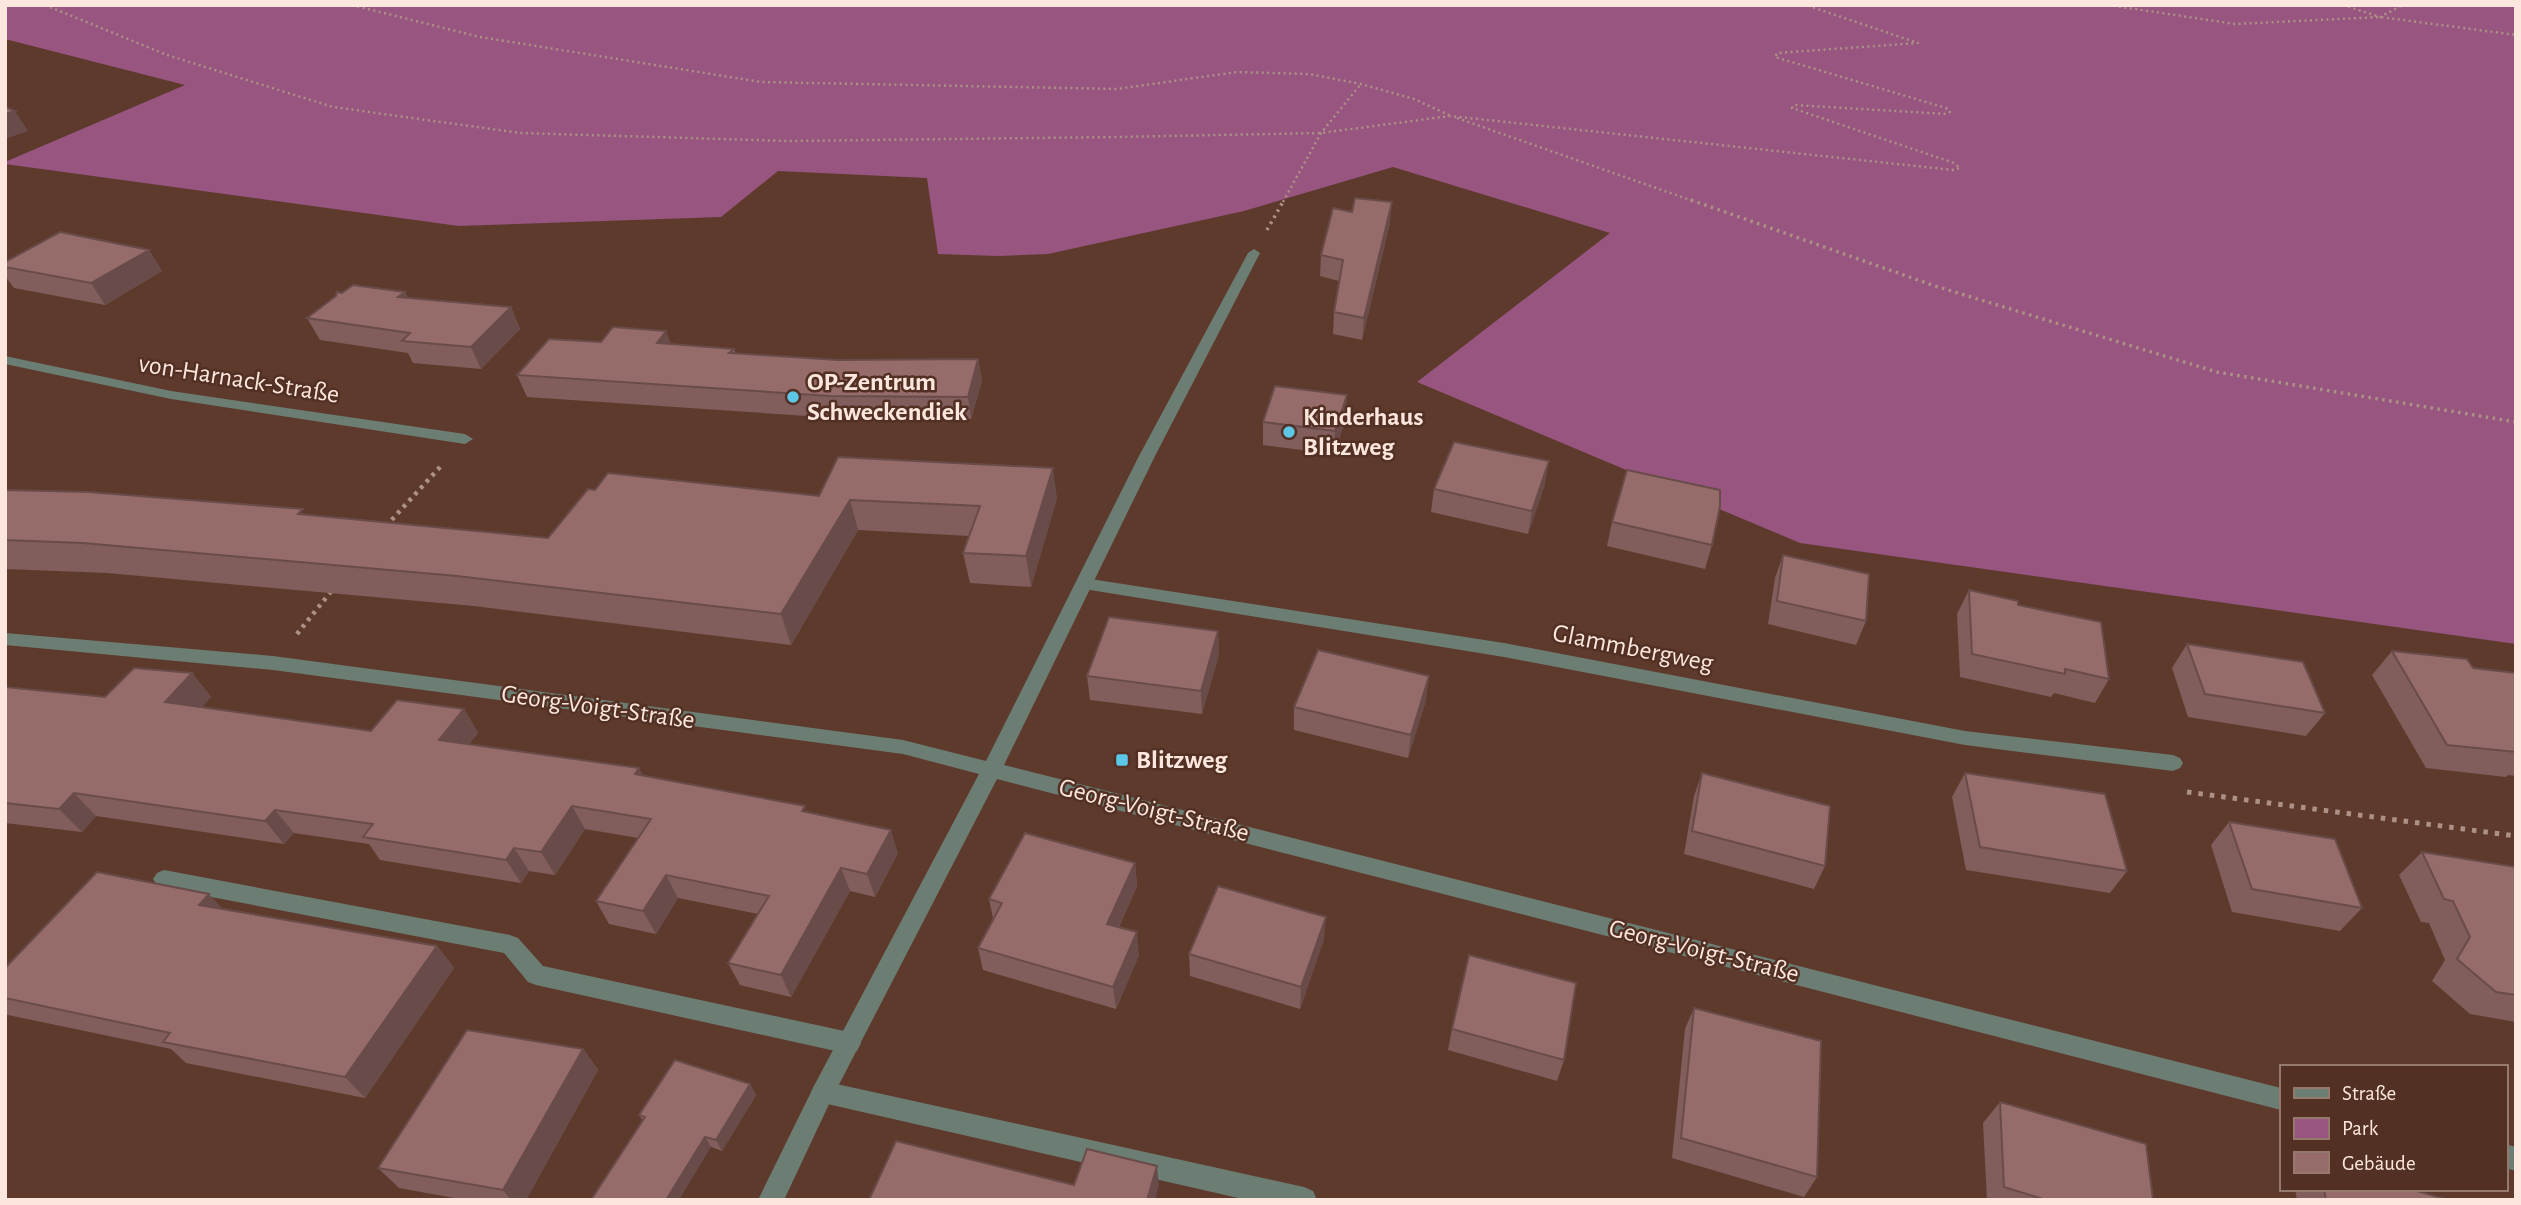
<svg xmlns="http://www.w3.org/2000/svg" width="2521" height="1205" font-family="'Alegreya Sans',sans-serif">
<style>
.green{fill:#975580}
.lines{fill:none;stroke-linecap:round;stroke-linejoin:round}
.path-far3{stroke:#ae9186;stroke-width:2.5;stroke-dasharray:2 3.5;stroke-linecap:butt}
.path-far2{stroke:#ae9186;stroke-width:3.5;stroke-dasharray:2.5 4.5;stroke-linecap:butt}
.path-far1{stroke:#ae9186;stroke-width:4.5;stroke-dasharray:3.5 5;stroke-linecap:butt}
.path{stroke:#ae9186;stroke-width:5;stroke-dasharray:4.5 7;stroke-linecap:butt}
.service{fill:#6c7d73;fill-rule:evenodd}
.minor{fill:#6c7d73;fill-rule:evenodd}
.wall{fill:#815d5b}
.shaded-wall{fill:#694c4a}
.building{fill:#966c6a;stroke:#694c4a;stroke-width:2}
.poi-dot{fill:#5dc7e8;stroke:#523023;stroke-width:2.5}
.labels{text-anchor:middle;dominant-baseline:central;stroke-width:5;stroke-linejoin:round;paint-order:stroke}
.street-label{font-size:26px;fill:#fce6dd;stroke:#523023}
.poi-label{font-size:26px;font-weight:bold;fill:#fce6dd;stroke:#523023;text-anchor:start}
</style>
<rect width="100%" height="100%" fill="#5e3a2d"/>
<!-- green -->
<path class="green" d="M5 5H2516V644L1800 543 1417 382 1610 233 1393 167 1244 211 1048 254 998 256 938 254 927 178 778 171 721 217 459 226 5 164V162L185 85 5 39Z"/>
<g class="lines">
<!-- path-far3 -->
<path class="path-far3" d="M45 5 167 55 333 107 520 133 788 141 1117 137 1321 133 1450 116 1953 170 1960 168 1954 163 1792 108 1794 105 1946 114 1950 112 1946 108 1775 57 1777 53 1918 43 1806 5
M352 5 480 37 761 82 1117 89 1237 72 1309 74 1361 84 1414 99 1449 115
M2108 5 2235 24 2380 17 2516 35
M2343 5 2380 17 2403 5
M1457 118 1696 202
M1283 202 1321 133 1361 84"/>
<!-- path-far2 -->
<path class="path-far2" d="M1691 200 1935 286 2217 372 2516 422
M1267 230 1284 200"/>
<!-- path-far1 -->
<path class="path-far1" d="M386 526 441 466
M297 634 333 589"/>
<!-- path -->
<path class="path" d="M2187 792 2516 836"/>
<!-- service -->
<path class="service" d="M1084 578 1504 643 1965 731 2173 755 2180 758 2183 763 2180 768 2173 771 1965 745 1504 657 1078 588 1075 584Z
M164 870 510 935 518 938 543 966 849 1032 857 1035 861 1043 857 1051 849 1054 536 985 528 982 504 953 164 888 157 885 153 879 157 873Z
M823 1081 1304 1187 1313 1191 1317 1200H1247L823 1103 815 1100 811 1092 815 1084Z"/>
<!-- minor -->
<path class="minor" d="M1254 249 1260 253 1155 456 1004 765 2281 1088V1110L997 779 831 1100 784 1200H758L815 1084 979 774 903 754 273 670 5 645V633L273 656 903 740 986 761 1139 456 1248 253Z
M5 356 171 391 465 434 473 439 465 444 171 399 5 364Z
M2505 1144 2516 1147V1171L2505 1168Z"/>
</g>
<!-- wall -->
<path class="wall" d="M1390 223 1362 340 1333 334 1334 312 1339 281 1320 276 1321 255Z
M149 250 162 271 105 305 14 288 5 276V262Z
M405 292 408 298 511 307 520 329 481 369 413 363 408 353 320 340 307 318Z
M601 342 671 344 734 349 736 354 838 360 978 359 982 381 971 419 836 418 527 397 517 375Z
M1346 418 1334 454 1263 445V422Z
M1545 484 1528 534 1431 512 1434 489Z
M5 490 306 514 548 538 819 496 1057 498 1031 587 970 583 963 553 969 536 858 530 791 645 474 606 107 573 5 569Z
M1612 522 1712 545 1705 569 1607 546Z
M1783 555 1866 621 1856 645 1768 624 1775 578Z
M1969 590 2018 605 2109 679 2095 703 2054 693 2051 697 1960 677 1957 614Z
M1218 631 1219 654 1202 714 1090 700 1087 676Z
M2187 644 2325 713 2306 736 2188 717 2172 668Z
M2392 651 2473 668 2516 673V776L2508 775 2506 777 2426 768 2372 675Z
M192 673 211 697 202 707 371 731 464 709 478 733 469 744 639 768 642 775 807 812 898 853 875 897 850 891 791 997 740 985 728 963 758 914 678 898 656 934 609 924 596 901 638 838 585 829 555 875 529 871 521 883 380 860 369 844 294 833 284 844 96 816 82 832 5 823V687L105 697Z
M1426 700 1408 758 1294 730V707Z
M1702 773 1825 866 1814 889 1684 854 1694 796Z
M1965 773 2127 871 2110 893 1966 870 1952 797Z
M2229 822 2362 908 2340 931 2232 912 2211 845Z
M2422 852 2516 867V1022L2470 1014 2432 981 2445 960 2429 923 2421 922 2399 875Z
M1135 863 1137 886 1119 927 1139 955 1116 1009 983 970 978 948 993 918 989 899Z
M222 908 437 946 454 968 365 1098 186 1063 171 1049 8 1015 5 1013V968Z
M1324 939 1300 1009 1190 976 1189 954Z
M1694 1008 1817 1177 1804 1197 1672 1158 1685 1029Z
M1452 1029 1564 1060 1557 1081 1448 1050Z
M583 1049 598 1070 526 1200H465L399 1188 378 1168Z
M750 1084 756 1095 722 1151 643 1121 639 1115Z
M2000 1102 2153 1200H1987L1983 1123Z
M2295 1189H2410L2448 1200H2297Z"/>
<!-- shaded-wall -->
<path class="shaded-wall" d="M15 111 28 131 5 139V114Z
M1392 202 1390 223 1362 340 1364 318Z
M149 250 162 271 105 305 91 283Z
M405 292 416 314 398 297Z
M511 307 520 329 481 369 471 347Z
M666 331 674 352 657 343Z
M978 359 982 381 971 419 968 397Z
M1347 395 1346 418 1334 454 1335 431Z
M1549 461 1545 484 1528 534 1532 511Z
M1053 468 1057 498 1031 587 1026 556Z
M850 500 858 530 791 645 781 614Z
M1218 631 1219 654 1202 714 1201 691Z
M192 673 211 697 185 726 165 702Z
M1429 676 1426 700 1408 758 1411 735Z
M464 709 478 733 454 763 439 740Z
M639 768 651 792 635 774Z
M74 793 96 816 82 832 59 809Z
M572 806 585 829 555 875 541 852Z
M275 810 294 833 284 844 265 821Z
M891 830 898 853 875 897 867 874Z
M514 848 529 871 521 883 506 860Z
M1135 863 1137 886 1110 946 1107 924Z
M841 868 850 891 791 997 781 975Z
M666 875 678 898 656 934 643 911Z
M209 894 230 917 199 905Z
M1326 917 1324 939 1300 1009 1301 987Z
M1137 932 1139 955 1116 1009 1113 987Z
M437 946 454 968 365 1098 345 1077Z
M583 1049 598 1070 526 1200H511L503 1190Z
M750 1084 756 1095 722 1151 716 1140Z
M705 1137 711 1147 679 1200H666Z
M1157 1166 1159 1185 1155 1200H1147Z"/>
<!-- building -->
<path class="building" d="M5 107 15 111 5 114Z
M1355 198 1392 202 1364 318 1334 312 1343 260 1321 255 1333 208 1352 212Z
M60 232 149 250 91 283 5 267V262Z
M353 285 405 292 398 297 511 307 471 347 402 341 410 333 307 318 336 296 337 292 342 293Z
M613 327 666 331 657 343 734 349 729 353 838 360 978 359 968 397 830 396 517 375 549 339 601 342Z
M1275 386 1347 395 1335 431 1263 422Z
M1454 442 1549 461 1532 511 1434 489Z
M838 457 1053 468 1026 556 963 553 980 506 850 500 781 614 457 576 83 543 5 540V490L88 492 303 509 298 514 548 538 588 489 595 490 608 473 819 496Z
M1627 470 1720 490V506L1712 545 1612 522Z
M1783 555 1869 574 1866 621 1777 601Z
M1969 590 2018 601V605L2101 622 2109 679 2065 669V674L1972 654Z
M1109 617 1218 631 1201 691 1087 676Z
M2187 644 2303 662 2325 713 2205 694Z
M1318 650 1429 676 1411 735 1294 707Z
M2392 651 2467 659 2473 668 2516 673V752L2447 745Z
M134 668 192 673 165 702 371 731 397 700 464 709 439 740 639 768 635 774 805 806 802 811 891 830 867 874 841 868 781 975 728 963 769 896 666 875 643 911 596 901 651 819 572 806 541 852 514 848 506 860 363 837 373 824 275 810 265 821 74 793 59 809 5 803V687L105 697Z
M1702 773 1830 806 1825 866 1692 831Z
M1965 773 2105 794 2127 871 1980 847Z
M2229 822 2335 839 2362 908 2252 889Z
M1025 833 1135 863 1107 924 1137 932 1113 987 978 948 1002 903 989 899Z
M2422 852 2516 867V995L2496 992 2457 959 2470 937 2453 901 2444 899Z
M97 872 209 894 199 905 437 946 345 1077 163 1042 170 1033 5 998V968Z
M1218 886 1326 917 1301 987 1189 954Z
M1469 955 1576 983 1564 1060 1452 1029Z
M1694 1008 1821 1041 1817 1177 1681 1138Z
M467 1030 583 1049 503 1190 378 1168Z
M675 1060 750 1084 716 1140 705 1137 666 1200H591L645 1117 639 1115Z
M2000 1102 2146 1144 2153 1200H2046L2004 1187Z
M896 1141 1074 1185 1087 1149 1157 1166 1147 1200H869Z
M2324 1189H2410L2448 1200H2326Z"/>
<!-- markers -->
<g class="poi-dot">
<circle cx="793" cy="397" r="7"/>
<circle cx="1289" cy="432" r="7"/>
<rect x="1115" y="753" width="14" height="14" rx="3.5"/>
</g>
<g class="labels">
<!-- street labels -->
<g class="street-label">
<text transform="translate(239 379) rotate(9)">von-Harnack-Straße</text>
<text transform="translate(1633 648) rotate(11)">Glammbergweg</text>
<text transform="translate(598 707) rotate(8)">Georg-Voigt-Straße</text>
<text transform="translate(1154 810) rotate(14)">Georg-Voigt-Straße</text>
<text transform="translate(1704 951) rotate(14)">Georg-Voigt-Straße</text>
</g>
<!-- poi labels -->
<g class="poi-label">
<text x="807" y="382">OP-Zentrum<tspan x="807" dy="30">Schweckendiek</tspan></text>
<text x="1303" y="417">Kinderhaus<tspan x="1303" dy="30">Blitzweg</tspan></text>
<text x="1136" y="760">Blitzweg</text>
</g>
</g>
<!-- border -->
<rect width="2521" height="1205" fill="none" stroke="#fce6dd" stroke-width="14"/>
<!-- legend -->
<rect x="2280" y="1065" width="228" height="126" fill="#523023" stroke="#96796d" stroke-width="2"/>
<rect x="2294" y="1088" width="35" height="10" fill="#6c7d73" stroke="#96796d" stroke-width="2"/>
<text x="2342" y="1100" font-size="21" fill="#fce6dd">Straße</text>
<rect x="2294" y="1118" width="35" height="21" fill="#975580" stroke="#96796d" stroke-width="2"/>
<text x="2342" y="1135" font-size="21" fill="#fce6dd">Park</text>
<rect x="2294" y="1152" width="35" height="21" fill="#966c6a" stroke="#96796d" stroke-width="2"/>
<text x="2342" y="1170" font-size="21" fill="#fce6dd">Gebäude</text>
</svg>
